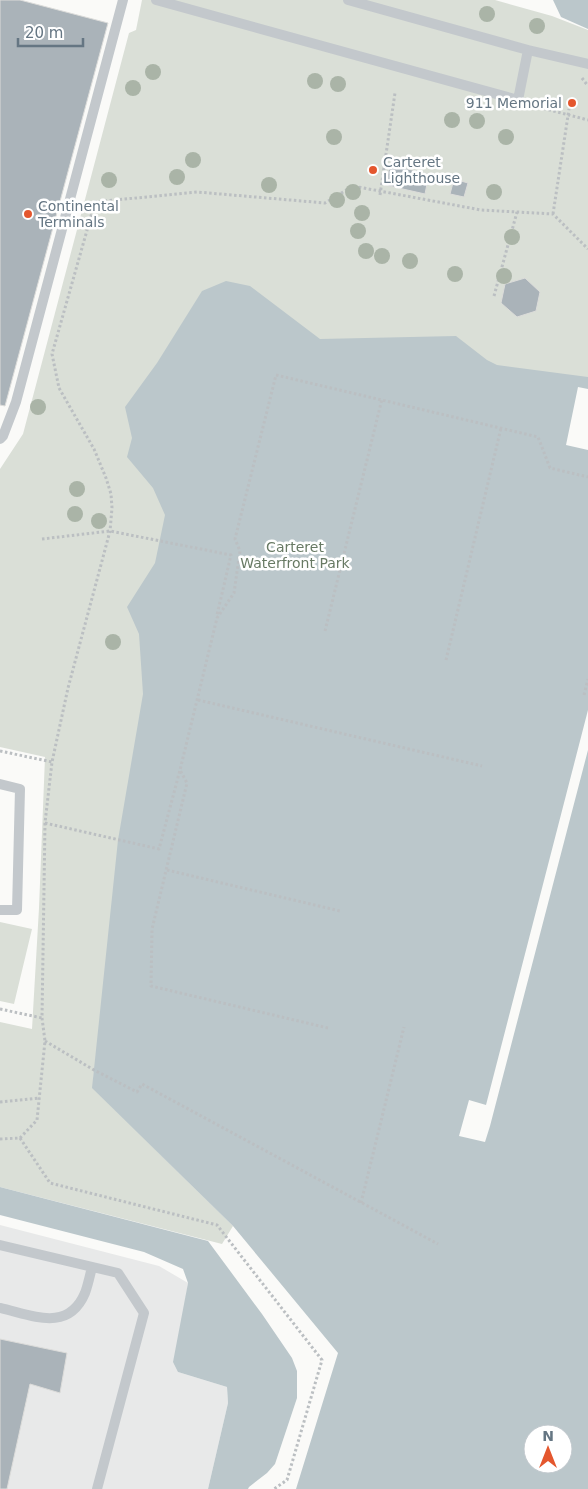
<svg xmlns="http://www.w3.org/2000/svg" width="588" height="1489" font-family="'DejaVu Sans',sans-serif">
<style>
.built{fill:#e8e9e9}
.green{fill:#dadfd7}
.water{fill:#bbc7cb;fill-rule:evenodd}
.pier{fill:#fafaf8}
.building{fill:#aab3b9;stroke:#dcdcda}
.lines{fill:none;stroke-linecap:round;stroke-linejoin:round}
.path{stroke:#bbbfc2;stroke-width:3;stroke-dasharray:2.5 2.5;stroke-linecap:butt}
.service{stroke:#c3c8cc;stroke-width:10}
.tree{fill:#aab4a7}
.poi-dot{fill:#e4572e;stroke:#fff;stroke-width:2}
.labels{text-anchor:middle;dominant-baseline:central;stroke-width:5;stroke-linejoin:round;paint-order:stroke}
.poi-label{font-size:14px;fill:#657683;stroke:#fff;text-anchor:start}
.park-label{font-size:14px;fill:#687a64;stroke:#fff}
</style>
<rect width="100%" height="100%" fill="#fafaf8"/>
<!-- built -->
<path class="built" d="M0 1225 159 1266 188 1283 184 1310 178 1372 227 1387 228 1403 208 1489H0Z"/>
<!-- green -->
<path class="green" d="M142 0H495L552 16 588 30V750L94 1071 93 1088 233 1226 222 1244 0 1187V1022L32 1029 39 908 45 757 0 747V469L23 434 129 33 136 30Z
M0 922 32 929 14 1004 0 1001Z"/>
<!-- water -->
<path class="water" d="M553 0H588V29L561 17Z
M226 281 250 286 320 339 456 336 487 360 497 365 588 377V1489H296L338 1353 233 1226 92 1088 118 840 143 694 139 634 127 607 155 563 165 515 153 488 127 457 132 438 125 407 157 363 202 291ZM533 1434H563V1464H533Z
M0 1187 208 1241 262 1314 292 1358 297 1371V1398L275 1464 267 1473 249 1487 248 1489H208L228 1403 227 1387 178 1372 173 1362 188 1283 183 1269 144 1252 0 1215Z"/>
<!-- pier -->
<path class="pier" d="M578 387 588 389V450L566 445Z
M588 710V750L490 1126 485 1142 459 1136 469 1100 486 1105Z"/>
<!-- building -->
<path class="building" d="M0 0H20L108 23 5 406 0 405Z
M390 165 429 174 425 194 385 185Z
M368.5 170a4.5 4.5 0 1 1 9 0a4.5 4.5 0 1 1-9 0Z
M454 179 468 183 464 197 450 194Z
M525 278 540 292 536 311 517 317 501 303 505 284Z
M0 1339 67 1353 60 1393 30 1384 7 1489H0Z"/>
<g class="lines">
<!-- path -->
<path class="path" d="M582 78 588 86
M534 106 588 120
M380 195 395 93
M553 214 569 109
M494 296 517 212
M42 539 110 531 231 555 217 615
M325 631 382 399
M446 660 501 428
M584 695 588 679
M198 700 482 766
M0 751 52 762
M45 823 159 849 180 770
M167 870 340 911
M0 1009 42 1018
M328 1028 151 986 152 929 187 783 180 770 217 618 234 593 240 551 235 539 276 375 538 437 550 468 588 477
M45 1041 94 1070 137 1092 142 1084 438 1244
M0 1102 40 1098
M20 1138 50 1183 217 1225 322 1360 287 1480 274 1489
M0 1139 20 1138 37 1120 45 1041 42 1018 45 823 52 762 68 688 110 531 112 508 111 494 106 478 94 449 59 388 52 354 95 202 197 192 325 203 353 186 481 210 553 214 588 249
M361 1203 404 1027"/>
<!-- service -->
<path class="service" d="M156 0 518 100 528 50 348 0
M528 50 588 64
M0 439 3 436 16 402 123 0
M0 784 20 789 17 910H0
M0 1245 118 1273 144 1313 97 1489
M0 1308C32 1315 68 1333 85 1293 88 1285 90 1275 92 1267"/>
</g>
<!-- trees -->
<g class="tree">
<circle cx="487" cy="14" r="8"/>
<circle cx="537" cy="26" r="8"/>
<circle cx="153" cy="72" r="8"/>
<circle cx="315" cy="81" r="8"/>
<circle cx="338" cy="84" r="8"/>
<circle cx="133" cy="88" r="8"/>
<circle cx="452" cy="120" r="8"/>
<circle cx="477" cy="121" r="8"/>
<circle cx="334" cy="137" r="8"/>
<circle cx="506" cy="137" r="8"/>
<circle cx="193" cy="160" r="8"/>
<circle cx="177" cy="177" r="8"/>
<circle cx="109" cy="180" r="8"/>
<circle cx="269" cy="185" r="8"/>
<circle cx="353" cy="192" r="8"/>
<circle cx="494" cy="192" r="8"/>
<circle cx="337" cy="200" r="8"/>
<circle cx="362" cy="213" r="8"/>
<circle cx="358" cy="231" r="8"/>
<circle cx="512" cy="237" r="8"/>
<circle cx="366" cy="251" r="8"/>
<circle cx="382" cy="256" r="8"/>
<circle cx="410" cy="261" r="8"/>
<circle cx="455" cy="274" r="8"/>
<circle cx="504" cy="276" r="8"/>
<circle cx="38" cy="407" r="8"/>
<circle cx="77" cy="489" r="8"/>
<circle cx="75" cy="514" r="8"/>
<circle cx="99" cy="521" r="8"/>
<circle cx="113" cy="642" r="8"/>
</g>
<!-- markers -->
<g class="poi-dot">
<circle cx="572" cy="103" r="5"/>
<circle cx="373" cy="170" r="5"/>
<circle cx="28" cy="214" r="5"/>
</g>
<g class="labels">
<!-- poi labels -->
<g class="poi-label">
<text x="562" y="103" text-anchor="end">911 Memorial</text>
<text x="383" y="162">Carteret<tspan x="383" dy="16">Lighthouse</tspan></text>
<text x="38" y="206">Continental<tspan x="38" dy="16">Terminals</tspan></text>
</g>
<!-- park labels -->
<g class="park-label">
<text x="295" y="547">Carteret<tspan x="295" dy="16">Waterfront Park</tspan></text>
</g>
</g>
<!-- north arrow -->
<g transform="translate(548 1449)"><circle r="24" fill="#ffffff" stroke="#c1c8cd"/>
<path d="M0-4L9 19L0 12L-9 19Z" fill="#e4572e"/>
<text y="-8" font-size="14" font-weight="bold" text-anchor="middle" fill="#657683">N</text>
</g>
<!-- scale -->
<path d="M18 38v8h65v-8" fill="none" stroke="#657683" stroke-width="2.5"/>
<text x="25" y="38" font-size="15" fill="#657683" stroke="#ffffff" stroke-width="4" paint-order="stroke">20 m</text>
</svg>
